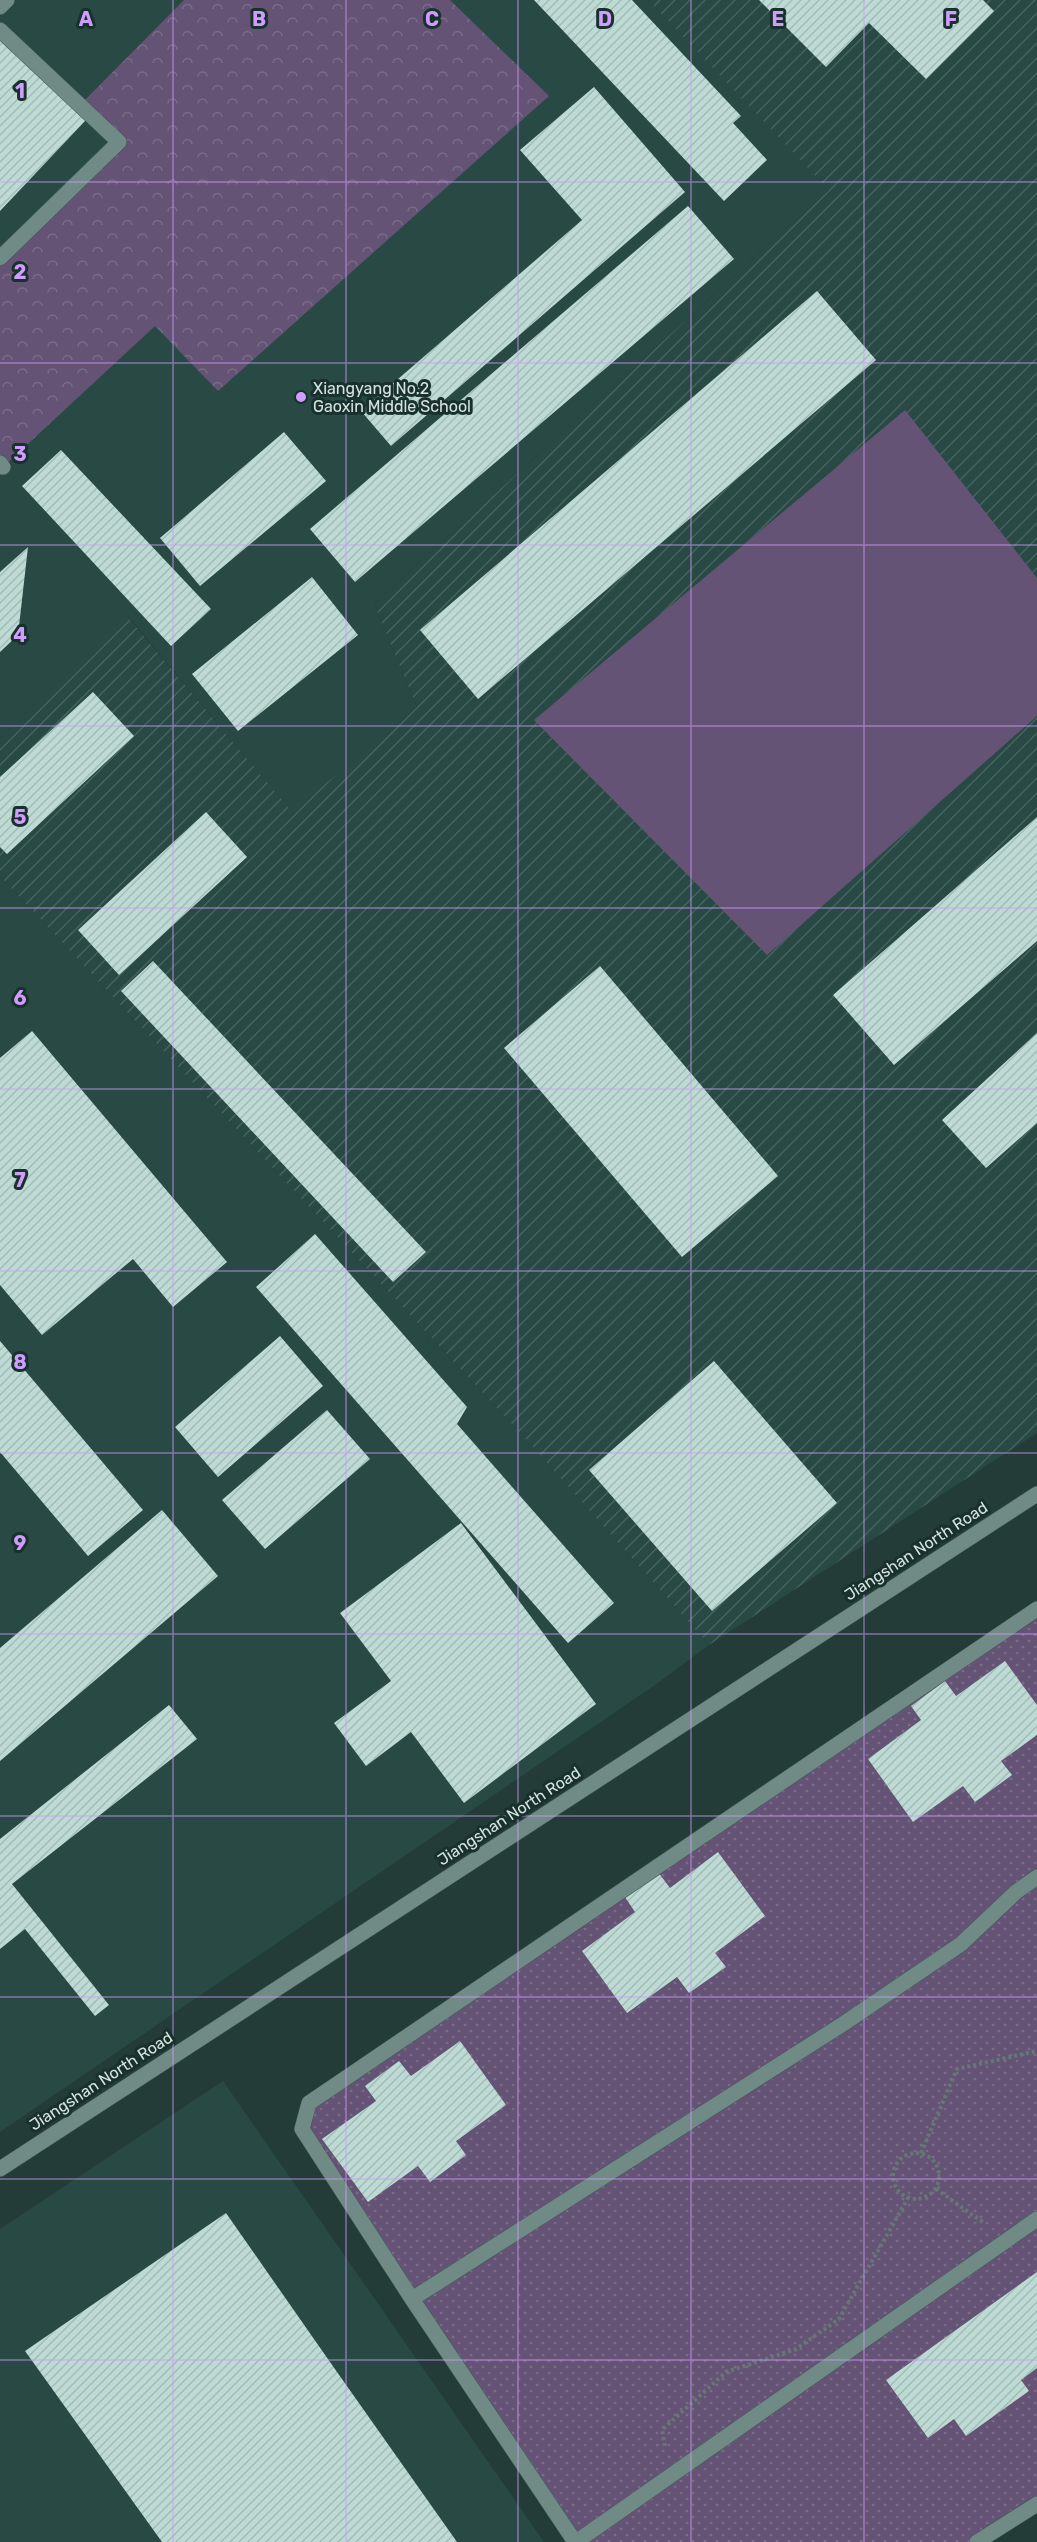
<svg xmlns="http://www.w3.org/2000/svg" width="1037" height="2542" font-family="Rubik,sans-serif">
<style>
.built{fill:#284944}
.industrial{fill:url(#industrial-furrows)}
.grass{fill:url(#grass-dots)}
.park{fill:url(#park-crowns)}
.pitch{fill:#655375}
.building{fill:url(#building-hatch)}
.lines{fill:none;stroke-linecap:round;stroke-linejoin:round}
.lane-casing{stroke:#435855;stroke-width:16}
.secondary-casing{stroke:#435855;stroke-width:16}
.path{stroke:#647975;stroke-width:4;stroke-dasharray:3 3;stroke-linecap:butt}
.lane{stroke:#708b86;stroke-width:15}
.secondary{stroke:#708b86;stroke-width:15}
.grid{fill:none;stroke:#d09dfe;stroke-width:1.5;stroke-opacity:0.55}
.poi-dot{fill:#d09dfe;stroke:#19312d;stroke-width:2}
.labels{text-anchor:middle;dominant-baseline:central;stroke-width:6;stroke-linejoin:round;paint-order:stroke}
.poi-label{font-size:16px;fill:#d5e3e0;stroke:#19312d;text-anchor:start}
.street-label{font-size:16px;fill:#d5e3e0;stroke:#19312d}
.grid-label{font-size:20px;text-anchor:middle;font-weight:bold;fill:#d09dfe;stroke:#19312d;stroke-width:6;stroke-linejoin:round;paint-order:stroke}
</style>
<defs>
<pattern id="industrial-furrows" width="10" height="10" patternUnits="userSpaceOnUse" patternTransform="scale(1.5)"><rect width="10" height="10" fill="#284944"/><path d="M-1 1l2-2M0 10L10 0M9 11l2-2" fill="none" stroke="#46635f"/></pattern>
<pattern id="grass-dots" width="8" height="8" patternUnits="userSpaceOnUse" patternTransform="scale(1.5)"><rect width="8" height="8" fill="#655375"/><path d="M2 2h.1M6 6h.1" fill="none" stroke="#7a6c88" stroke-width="1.8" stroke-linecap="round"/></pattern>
<pattern id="park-crowns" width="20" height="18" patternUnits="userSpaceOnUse" patternTransform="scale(1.5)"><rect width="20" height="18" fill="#655375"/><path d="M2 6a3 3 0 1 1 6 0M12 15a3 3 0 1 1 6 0" fill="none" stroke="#7a6c88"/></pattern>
<pattern id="building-hatch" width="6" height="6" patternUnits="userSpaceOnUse" patternTransform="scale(1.5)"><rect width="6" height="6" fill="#bddad4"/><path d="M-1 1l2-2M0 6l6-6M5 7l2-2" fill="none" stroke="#a4bcb7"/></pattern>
</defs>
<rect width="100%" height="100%" fill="#233c38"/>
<!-- built -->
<path class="built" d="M0 0H648L830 189 374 604 417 707 292 813 128 616 0 738Z
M0 876 524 1437 709 1645 655 1685 0 2132Z
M223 2081 544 2542H0V2229Z"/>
<!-- industrial -->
<path class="industrial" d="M648 0H1037V1433L709 1645 524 1437 0 876V738L127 616 292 812 417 707 374 604 829 190Z"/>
<!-- grass -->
<path class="grass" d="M1037 1609V2504L977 2542H575L304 2123 309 2103Z"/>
<!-- park -->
<path class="park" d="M184 0H450L549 96 218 391 155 326 3 467 0 463V258L119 143 80 105Z"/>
<!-- pitch -->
<path class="pitch" d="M905 410 1037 578V716L767 955 534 720Z"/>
<!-- building -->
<path class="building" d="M534 0H632L741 116 733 123 767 160 724 201Z
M759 0H983L994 11 926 79 869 23 826 67Z
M0 39 86 120 0 211Z
M594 87 685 192 391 446 361 411 582 220 520 150Z
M688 206 734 259 355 582 310 529Z
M817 291 876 360 478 699 420 630Z
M284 432 326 481 200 586 160 538Z
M61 450 211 609 171 646 22 486Z
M28 547 18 635 0 652V572Z
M312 577 358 635 238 731 192 674Z
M93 692 134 736 7 854 0 847V777Z
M206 812 247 857 119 975 78 930Z
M1037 817V941L894 1065 833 995Z
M153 961 426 1252 393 1282 121 991Z
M600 966 778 1176 682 1257 504 1048Z
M32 1031 227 1262 173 1307 133 1259 42 1335 0 1285V1058Z
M1037 1033V1123L986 1168 942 1120Z
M315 1234 467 1407 457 1424 614 1603 568 1643 256 1287Z
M280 1336 323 1386 218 1477 175 1427Z
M0 1341 143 1510 88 1556 0 1452Z
M714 1361 837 1503 712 1611 589 1470Z
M327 1410 370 1459 265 1549 222 1500Z
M162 1510 218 1576 0 1761V1648Z
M461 1523 596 1704 464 1803 411 1732 366 1766 334 1723 391 1681 340 1613Z
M1005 1661 1037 1705V1735L1001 1761 1012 1775 975 1802 963 1786 913 1822 868 1759 921 1720 911 1706 945 1681 956 1696Z
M169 1705 197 1739 12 1884 109 2005 95 2016 25 1929 0 1949V1839Z
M718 1852 765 1916 715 1953 726 1967 689 1993 677 1977 627 2013 582 1951 635 1912 625 1897 658 1872 670 1888Z
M460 2041 506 2105 456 2141 466 2155 430 2182 418 2166 368 2202 322 2139 376 2101 365 2086 399 2061 411 2076Z
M226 2213 337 2372 457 2542H162L25 2351Z
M1037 2272V2368L1021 2380 1029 2391 966 2436 954 2419 928 2438 886 2380Z"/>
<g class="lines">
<!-- lane casing -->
<g class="lane-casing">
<path id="lane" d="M0 7 7 0
M0 30 119 142 0 258
M0 463 3 467
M412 2299 843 2024 961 1944 1016 1892 1037 1877
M575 2542 412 2299 302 2129 309 2103 1037 1609
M576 2542 1037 2219
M977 2542 1037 2504"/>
</g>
<!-- secondary casing -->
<g class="secondary-casing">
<path id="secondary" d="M0 2169 1037 1494"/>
</g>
<!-- path -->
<path class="path" d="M893 2176a23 23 0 1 1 46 0a23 23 0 1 1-46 0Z
M921 2153 957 2069 1037 2051
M936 2189 984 2223
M665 2446 662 2430 726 2372 796 2349 839 2319 908 2198"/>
<!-- lane -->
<use href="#lane" class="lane"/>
<!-- secondary -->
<use href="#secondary" class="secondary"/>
</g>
<!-- grid -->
<path class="grid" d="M173 0V2542M346 0V2542M518 0V2542M691 0V2542M864 0V2542M0 182H1037M0 363H1037M0 545H1037M0 726H1037M0 908H1037M0 1089H1037M0 1271H1037M0 1453H1037M0 1634H1037M0 1816H1037M0 1997H1037M0 2179H1037M0 2360H1037"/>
<!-- markers -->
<circle class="poi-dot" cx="301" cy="397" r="6"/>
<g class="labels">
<!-- poi labels -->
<g class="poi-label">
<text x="313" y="388">Xiangyang No.2<tspan x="313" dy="18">Gaoxin Middle School</tspan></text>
</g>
<!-- street labels -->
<g class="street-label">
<text transform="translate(916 1551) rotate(-33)">Jiangshan North Road</text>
<text transform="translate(509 1816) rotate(-33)">Jiangshan North Road</text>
<text transform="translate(101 2081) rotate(-33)">Jiangshan North Road</text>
</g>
</g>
<g class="grid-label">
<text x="86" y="26">A</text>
<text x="259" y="26">B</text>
<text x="432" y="26">C</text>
<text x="605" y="26">D</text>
<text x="778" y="26">E</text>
<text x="951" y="26">F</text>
<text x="20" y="98">1</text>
<text x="20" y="279">2</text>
<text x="20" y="461">3</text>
<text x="20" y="642">4</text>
<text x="20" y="824">5</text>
<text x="20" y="1005">6</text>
<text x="20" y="1187">7</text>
<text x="20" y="1369">8</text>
<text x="20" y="1550">9</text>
</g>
</svg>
